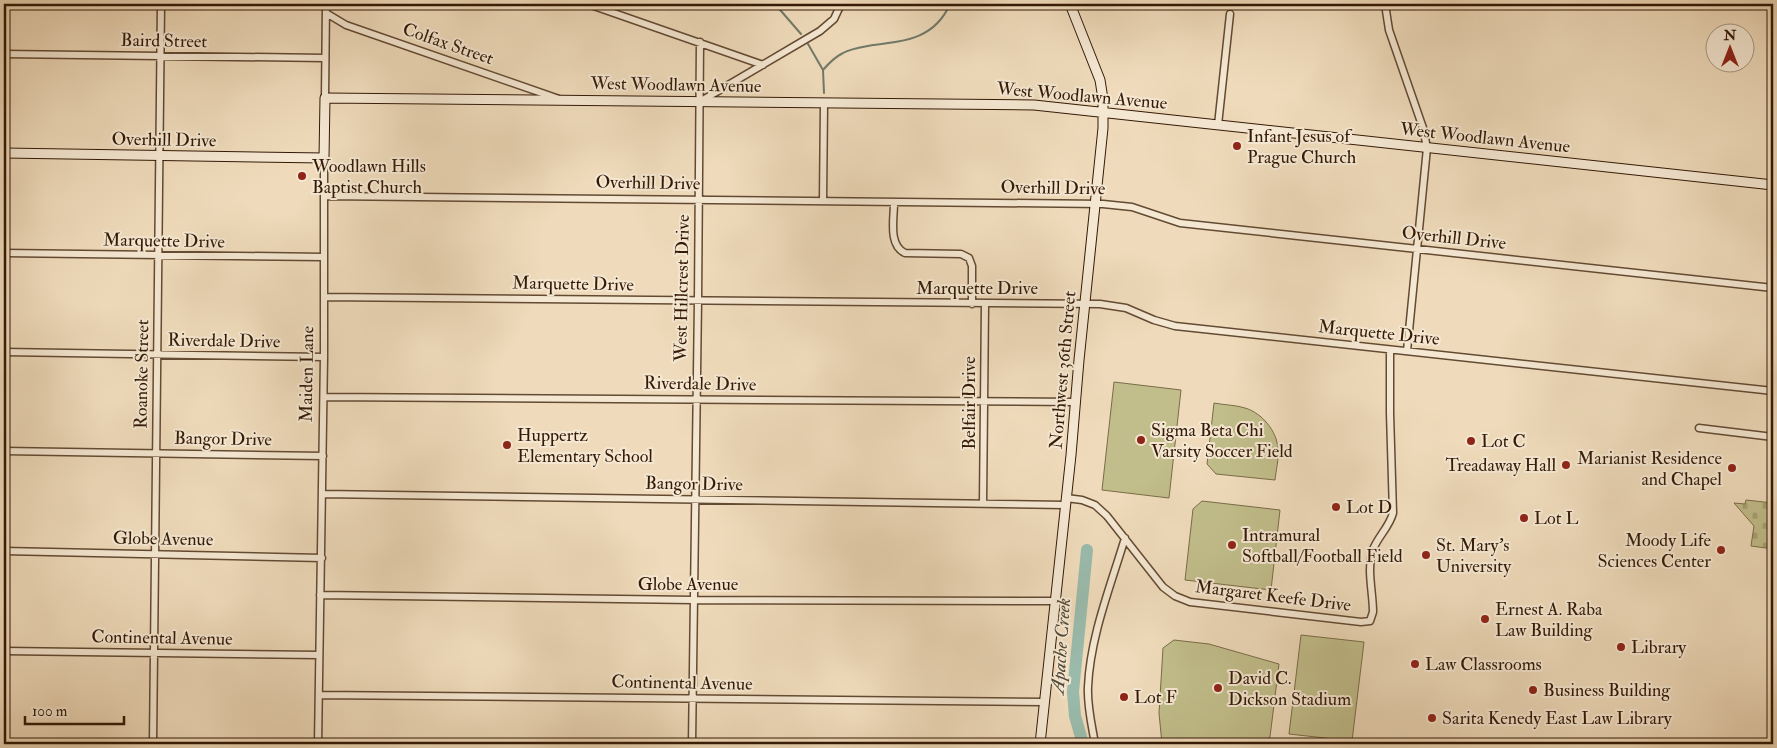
<svg xmlns="http://www.w3.org/2000/svg" width="1777" height="748" font-family="'IM FELL Double Pica',serif">
<style>
.cemetery{fill:url(#cemetery-stones);stroke:#7a6c48}
.pitch{fill:#c1be8b;stroke:#7a6c48}
.lines{fill:none;stroke-linecap:round;stroke-linejoin:round}
.stream{stroke:#717a6a;stroke-width:2}
.river{stroke:#9abbac;stroke-width:12}
.street-casing{stroke:#634a33;stroke-width:9}
.secondary-casing{stroke:#341906;stroke-width:11}
.street{stroke:#f5e8d3;stroke-width:6}
.secondary{stroke:#f5e8d3;stroke-width:9}
.poi-dot{fill:#8f2418;stroke:#f5e8d3;stroke-width:2}
.labels{text-anchor:middle;dominant-baseline:central;stroke-width:4;stroke-linejoin:round;paint-order:stroke}
.street-label{font-size:18px;fill:#341906;stroke:#f5e8d3}
.poi-label{font-size:18px;fill:#341906;stroke:#f5e8d3;text-anchor:start}
.water-label{font-size:19px;font-style:italic;fill:#534a38;stroke:#f5e8d3}
</style>
<defs>
<pattern id="cemetery-stones" width="16" height="16" patternUnits="userSpaceOnUse" patternTransform="scale(1.25)"><rect width="16" height="16" fill="#c1be8b"/><path d="M2 7V4a2 2 0 0 1 4 0v3zM10 15v-3a2 2 0 0 1 4 0v3z" fill="#a6a376"/></pattern>
</defs>
<rect width="100%" height="100%" fill="#efdbbb"/>
<filter id="stains"><feTurbulence type="fractalNoise" baseFrequency=".004" numOctaves="4"/><feColorMatrix values="0 0 0 0 .2 0 0 0 0 .09 0 0 0 0 .02 0 0 0 .5 -.17"/></filter>
<radialGradient id="worn" r=".72"><stop offset=".6" stop-color="#630" stop-opacity="0"/><stop offset="1" stop-color="#630" stop-opacity=".3"/></radialGradient>
<!-- cemetery -->
<path class="cemetery" d="M1746 500 1773 503V549L1751 546 1754 526 1734 503 1745 504Z"/>
<!-- pitch -->
<path class="pitch" d="M1114 382 1181 390 1169 498 1102 490Z
M1214 403C1224 405 1236 405 1245 408 1262 413 1277 431 1278 449 1279 459 1276 470 1275 480L1216 474 1207 464Z
M1202 501 1280 510 1271 590 1185 580 1193 509Z
M1301 635 1364 642 1352 741 1289 734Z
M1174 640 1209 644 1279 664 1270 737 1260 744H1162L1159 713 1163 648Z"/>
<g class="lines">
<!-- stream -->
<path class="stream" d="M775 4 801 34
M808 44 823 70 824 93
M823 70C829 63 835 57 843 53 852 48 863 47 873 45 907 41 935 38 950 4
M1052 676H1057L1064 681 1074 682"/>
<!-- river -->
<path class="river" d="M1083 744 1075 716 1073 692 1087 550"/>
<!-- street casing -->
<g class="street-casing">
<path id="street" d="M588 4 763 65
M1385 4 1389 30 1423 128 1427 148 1407 351
M326 13 346 25 559 99
M4 54 325 58
M325 98 326 4
M701 101 820 31 834 19 841 4
M1218 125 1230 14
M325 196 1103 204 1132 207 1180 223 1773 288
M823 201 824 103
M894 203C894 219 888 245 905 253L961 254 969 258 972 266V304
M4 253 324 257
M324 297 1100 304 1126 308 1154 320 1175 326 1773 391
M4 352 324 357
M324 397 1076 402
M1699 428 1773 437
M4 451 323 456
M322 494 1065 505
M1066 498 1082 500 1095 505 1107 516 1163 587 1175 596 1190 602 1361 622 1370 621 1373 612C1373 593 1367 571 1372 552 1377 537 1389 528 1393 513L1390 413V350
M983 503 985 304
M4 551 322 558
M320 595 693 600 1055 601
M4 651 319 655
M319 695 1044 702
M153 744 161 4
M318 744 324 357V158
M692 744 698 300 700 42
M1095 744C1092 726 1087 706 1088 687 1090 637 1111 585 1125 538"/>
</g>
<!-- secondary casing -->
<g class="secondary-casing">
<path id="secondary" d="M4 153 324 158 325 98 1034 105 1773 185
M1040 744 1071 455 1079 360 1103 128V99L1100 80 1070 4"/>
</g>
<!-- street -->
<use href="#street" class="street"/>
<!-- secondary -->
<use href="#secondary" class="secondary"/>
</g>
<!-- markers -->
<g class="poi-dot">
<circle cx="1237" cy="146" r="5"/>
<circle cx="302" cy="176" r="5"/>
<circle cx="1141" cy="440" r="5"/>
<circle cx="1471" cy="441" r="5"/>
<circle cx="507" cy="445" r="5"/>
<circle cx="1566" cy="465" r="5"/>
<circle cx="1732" cy="468" r="5"/>
<circle cx="1336" cy="507" r="5"/>
<circle cx="1524" cy="518" r="5"/>
<circle cx="1232" cy="545" r="5"/>
<circle cx="1721" cy="550" r="5"/>
<circle cx="1426" cy="555" r="5"/>
<circle cx="1485" cy="619" r="5"/>
<circle cx="1621" cy="647" r="5"/>
<circle cx="1415" cy="664" r="5"/>
<circle cx="1218" cy="688" r="5"/>
<circle cx="1533" cy="690" r="5"/>
<circle cx="1124" cy="697" r="5"/>
<circle cx="1432" cy="718" r="5"/>
</g>
<g class="labels">
<!-- street labels -->
<g class="street-label">
<text transform="translate(164 41) rotate(1)">Baird Street</text>
<text transform="translate(448 44) rotate(19)">Colfax Street</text>
<text transform="translate(676 85) rotate(1)">West Woodlawn Avenue</text>
<text transform="translate(1082 96) rotate(5)">West Woodlawn Avenue</text>
<text transform="translate(1485 138) rotate(6)">West Woodlawn Avenue</text>
<text transform="translate(164 140) rotate(1)">Overhill Drive</text>
<text transform="translate(648 183) rotate(1)">Overhill Drive</text>
<text transform="translate(1053 188) rotate(1)">Overhill Drive</text>
<text transform="translate(1454 238) rotate(6)">Overhill Drive</text>
<text transform="translate(164 241) rotate(1)">Marquette Drive</text>
<text transform="translate(573 284) rotate(1)">Marquette Drive</text>
<text transform="translate(682 288) rotate(-89)">West Hillcrest Drive</text>
<text x="977" y="288">Marquette Drive</text>
<text transform="translate(1379 333) rotate(6)">Marquette Drive</text>
<text transform="translate(224 341) rotate(1)">Riverdale Drive</text>
<text transform="translate(1063 370) rotate(-85)">Northwest 36th Street</text>
<text transform="translate(142 374) rotate(-89)">Roanoke Street</text>
<text transform="translate(307 374) rotate(-89)">Maiden Lane</text>
<text transform="translate(700 384) rotate(1)">Riverdale Drive</text>
<text transform="translate(969 403) rotate(-90)">Belfair Drive</text>
<text transform="translate(223 439) rotate(1)">Bangor Drive</text>
<text transform="translate(694 484) rotate(1)">Bangor Drive</text>
<text transform="translate(163 539) rotate(1)">Globe Avenue</text>
<text x="688" y="584">Globe Avenue</text>
<text transform="translate(1273 596) rotate(7)">Margaret Keefe Drive</text>
<text transform="translate(162 638) rotate(1)">Continental Avenue</text>
<text transform="translate(682 683) rotate(1)">Continental Avenue</text>
</g>
<!-- poi labels -->
<g class="poi-label">
<text x="1247" y="136">Infant Jesus of<tspan x="1247" dy="21">Prague Church</tspan></text>
<text x="312" y="166">Woodlawn Hills<tspan x="312" dy="21">Baptist Church</tspan></text>
<text x="1151" y="430">Sigma Beta Chi<tspan x="1151" dy="21">Varsity Soccer Field</tspan></text>
<text x="517" y="435">Huppertz<tspan x="517" dy="21">Elementary School</tspan></text>
<text x="1481" y="441">Lot C</text>
<text x="1722" y="458" text-anchor="end">Marianist Residence<tspan x="1722" dy="21">and Chapel</tspan></text>
<text x="1556" y="465" text-anchor="end">Treadaway Hall</text>
<text x="1346" y="507">Lot D</text>
<text x="1534" y="518">Lot L</text>
<text x="1242" y="535">Intramural<tspan x="1242" dy="21">Softball/Football Field</tspan></text>
<text x="1711" y="540" text-anchor="end">Moody Life<tspan x="1711" dy="21">Sciences Center</tspan></text>
<text x="1436" y="545">St. Mary's<tspan x="1436" dy="21">University</tspan></text>
<text x="1495" y="609">Ernest A. Raba<tspan x="1495" dy="21">Law Building</tspan></text>
<text x="1631" y="647">Library</text>
<text x="1425" y="664">Law Classrooms</text>
<text x="1228" y="678">David C.<tspan x="1228" dy="21">Dickson Stadium</tspan></text>
<text x="1543" y="690">Business Building</text>
<text x="1134" y="697">Lot F</text>
<text x="1442" y="718">Sarita Kenedy East Law Library</text>
</g>
<!-- water labels -->
<g class="water-label">
<text transform="translate(1061 646) rotate(-86)">Apache Creek</text>
</g>
</g>
<!-- margin -->
<rect width="1777" height="748" fill="none" stroke="#efdbbb" stroke-width="20"/>
<rect x="5" y="5" width="1767" height="738" fill="none" stroke="#341906" stroke-width="2.5"/>
<rect x="10" y="10" width="1757" height="728" fill="none" stroke="#341906"/>
<!-- north arrow -->
<g transform="translate(1730 48)"><circle r="24" fill="#f5e8d3" stroke="#a89581"/>
<path d="M0-4L9 19L0 12L-9 19Z" fill="#8f2418"/>
<text y="-8" font-size="14" font-weight="bold" text-anchor="middle" fill="#341906">N</text>
</g>
<!-- scale -->
<path d="M25 716v8h99v-8" fill="none" stroke="#341906" stroke-width="2.5"/>
<text x="32" y="716" font-size="15" fill="#341906" stroke="#f5e8d3" stroke-width="4" paint-order="stroke">100 m</text>
<rect width="100%" height="100%" filter="url(#stains)"/>
<rect width="100%" height="100%" fill="url(#worn)"/>
</svg>
